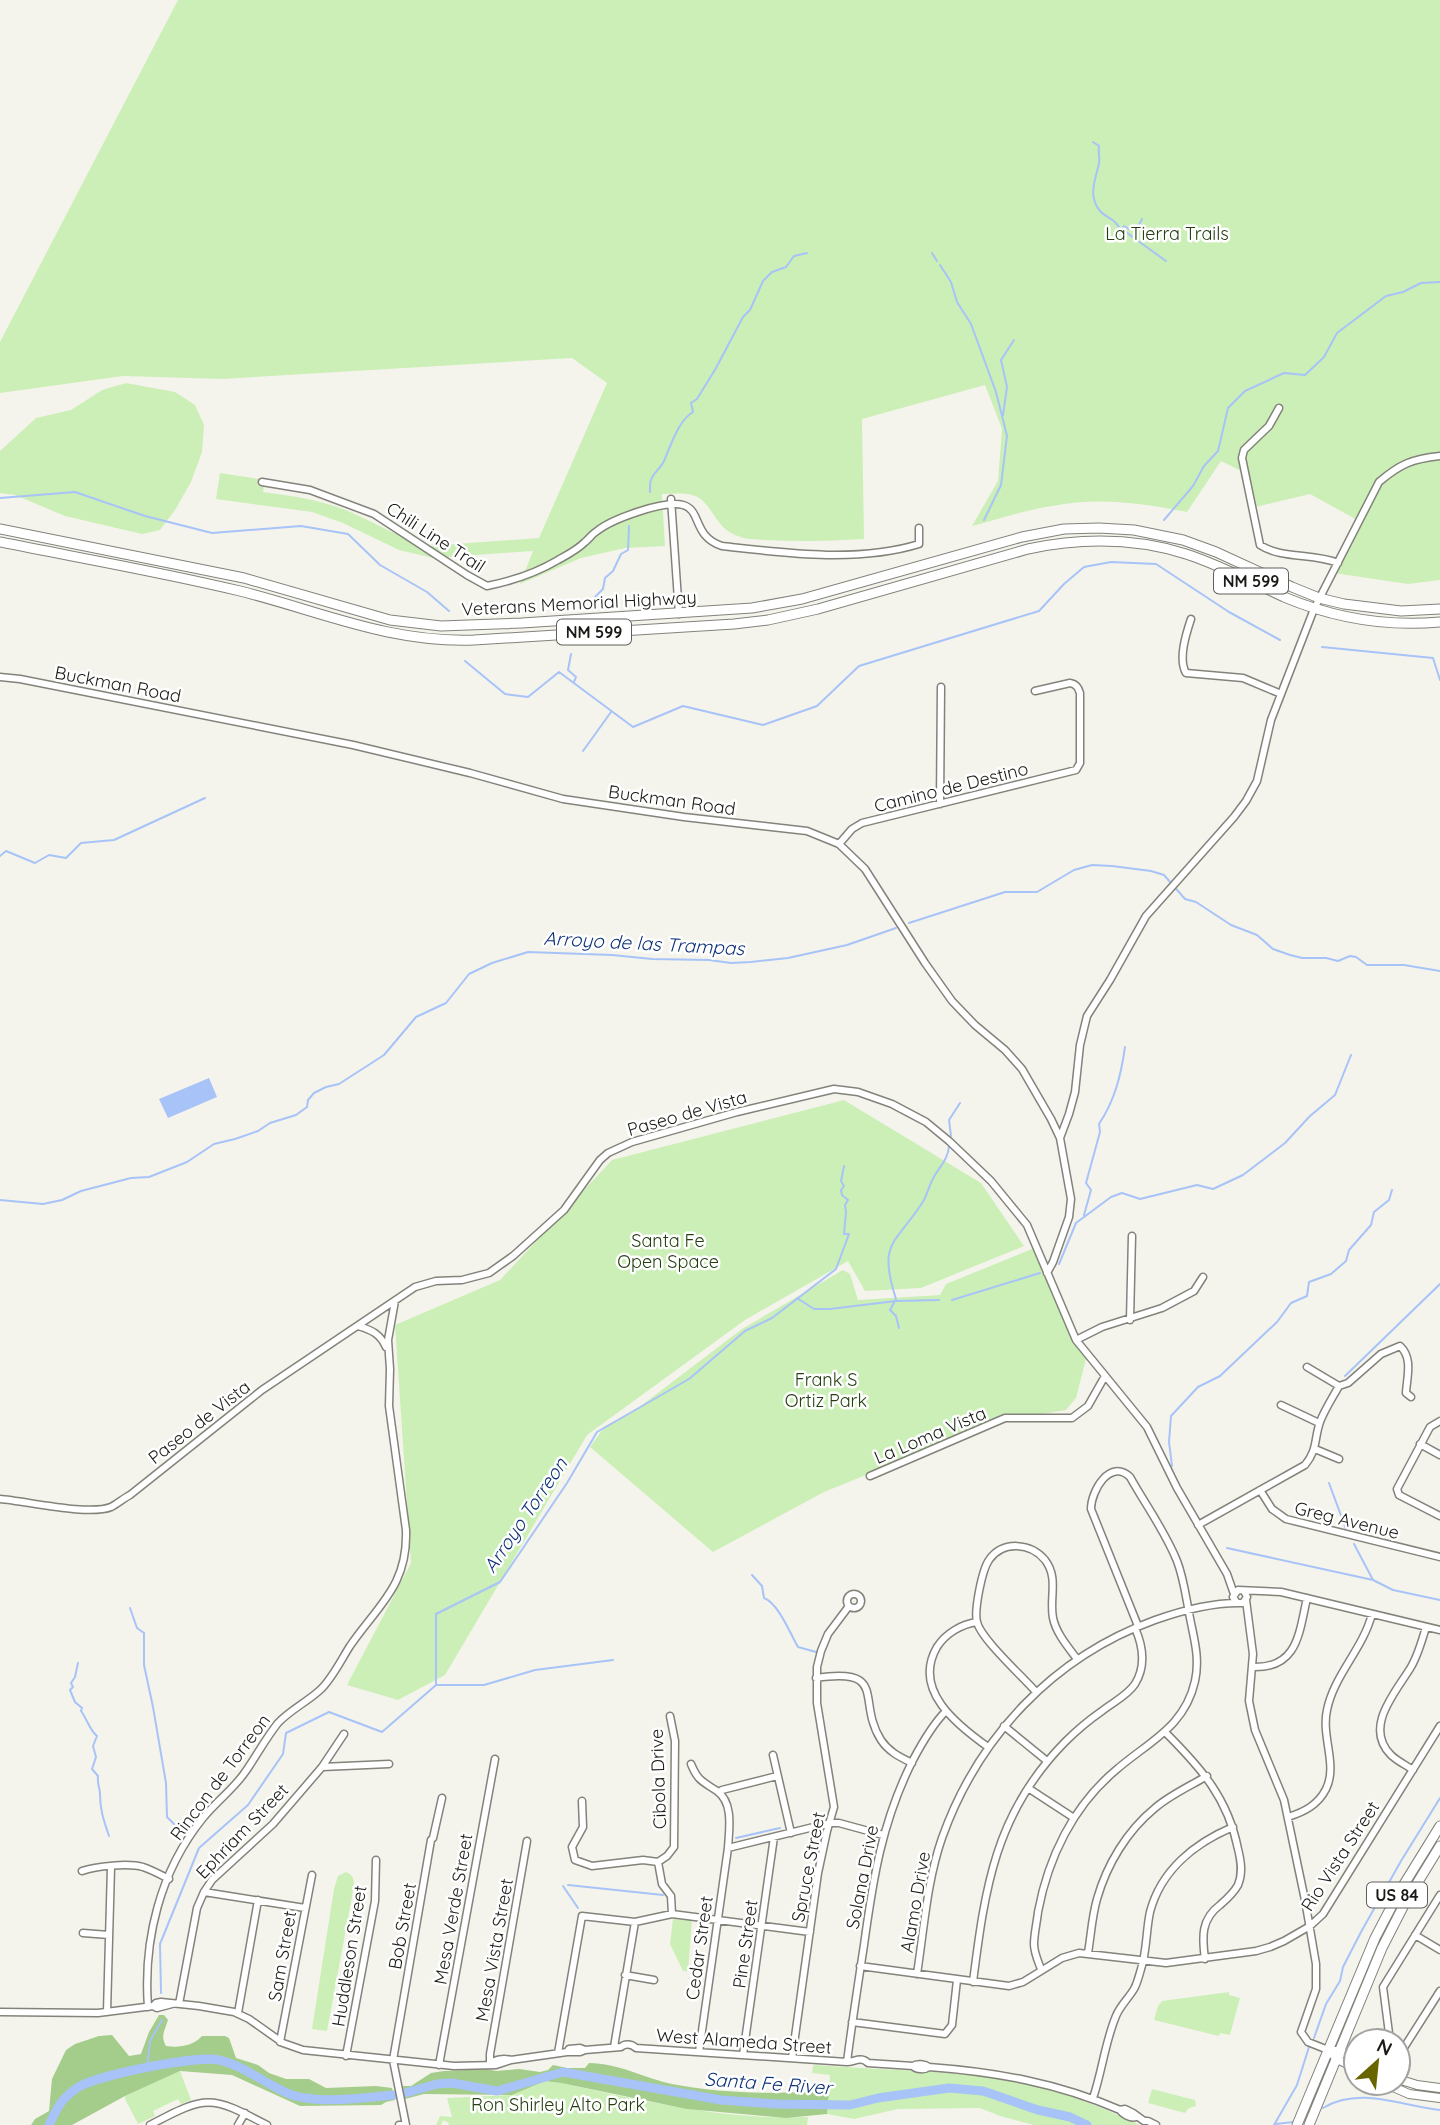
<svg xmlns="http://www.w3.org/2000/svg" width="1440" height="2125" font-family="Quicksand,sans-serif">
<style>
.green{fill:#ccefb7}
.forest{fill:#a4cc8b}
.water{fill:#a7c3f7}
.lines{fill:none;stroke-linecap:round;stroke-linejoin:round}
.stream{stroke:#a7c3f7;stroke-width:2}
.river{stroke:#a7c3f7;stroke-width:9}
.minor-casing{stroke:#83827b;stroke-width:9}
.major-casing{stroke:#83827b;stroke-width:10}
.highway-casing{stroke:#83827b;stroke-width:11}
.minor{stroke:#fff;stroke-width:6}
.major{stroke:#fff;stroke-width:8}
.highway{stroke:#fff;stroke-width:9}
.labels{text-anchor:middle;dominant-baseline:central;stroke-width:5;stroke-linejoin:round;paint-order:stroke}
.shield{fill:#fff;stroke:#5f5f5d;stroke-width:2}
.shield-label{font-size:16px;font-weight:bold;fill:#1a1a17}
.park-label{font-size:18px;fill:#253f11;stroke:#fff}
.street-label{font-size:18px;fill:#1a1a17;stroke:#fff}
.water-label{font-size:19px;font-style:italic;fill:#0d3178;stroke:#fff}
</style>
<rect width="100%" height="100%" fill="#f5f4ec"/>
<!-- green -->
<path class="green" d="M178 0H1440V580L1408 584 1334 573 1359 521 1310 494 1255 507 1245 473 1221 461 1187 512C1141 503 1099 497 1052 506 1025 510 998 519 972 526L998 481 1002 429 985 385 862 419 864 539C831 541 798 542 765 540 756 539 746 540 738 536 714 528 713 503 695 496 685 492 673 494 662 494L665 546 625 548 581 558 520 584 533 551 433 558 399 550 343 523 312 512 216 499 220 473 265 480 263 492C293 496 321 500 348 511 375 522 400 539 428 546L539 538 607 383 572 358 222 379 123 376 0 393V342Z
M126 383 175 392 195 405 204 425 202 452 191 482 175 510 160 530 142 534 65 516 15 495 0 493V451L36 418 71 410 102 390Z
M844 1100 981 1183 1024 1246 921 1288 865 1291 848 1261 745 1320 587 1435 445 1675 398 1700 347 1685 411 1563 395 1325 500 1280 612 1160Z
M1037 1247 1061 1305 1087 1355 1076 1398 1066 1410 999 1421 824 1492 713 1552 590 1447 605 1426 634 1411 742 1329 843 1270 850 1274 858 1300 940 1295 946 1284Z
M346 1872C353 1875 354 1878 354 1886L327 2031 312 2029 334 1889 338 1876Z
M673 1919 692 1920 688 1971H683L670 1944Z
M1229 1992V1995L1240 1998 1230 2035 1220 2033 1219 2036 1154 2020 1158 2006 1162 2001Z
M815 2065C885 2071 956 2069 1024 2083 1065 2092 1103 2108 1140 2125H1034L1000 2116 980 2108 898 2109 854 2119 827 2114 830 2075 812 2073 813 2066Z
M180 2071 191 2100 181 2104 178 2099 153 2111 155 2116 138 2124 125 2099V2096Z
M545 2081 561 2083C639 2100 728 2121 808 2117L807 2125H448L449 2123 443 2120 441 2125H436L440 2116 452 2117 447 2098 512 2095Z
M1152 2089 1195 2100 1196 2106 1189 2108 1185 2113 1148 2103Z"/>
<!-- forest -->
<path class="forest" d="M159 2015H164L168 2020C165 2030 160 2036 166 2046 179 2048 193 2046 202 2036H225L229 2038 236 2058 258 2065 269 2073 286 2079H309L326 2088 376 2086 392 2088 395 2100 386 2102 381 2105 300 2106 232 2075 180 2071 125 2096 72 2125H31L35 2119 49 2111 52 2079 66 2050 75 2044 99 2036 112 2035 129 2056 141 2054 149 2032Z
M589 2063C618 2063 644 2078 672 2084 724 2094 776 2094 829 2091L827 2114 786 2118 687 2109 561 2083 545 2081 512 2095 424 2094 405 2099 403 2086H411L431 2073 444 2071 487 2069 496 2071 519 2069 540 2072 548 2070 553 2065 567 2068H585Z"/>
<!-- water -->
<path class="water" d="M209 1078 217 1097 168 1118 159 1099Z"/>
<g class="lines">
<!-- stream -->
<path class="stream" d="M1093 142 1099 146C1098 153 1100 157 1099 163 1096 179 1087 195 1100 211 1107 219 1114 217 1120 229H1122L1124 226 1129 229 1139 225 1142 219
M1123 230 1166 261
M932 253 937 261
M940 265 951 282 957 302 971 324 996 392 1007 436 1001 485 984 520
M1003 415 1007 387 1001 360 1014 340
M650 492C650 490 650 481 651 480 653 473 661 468 664 461 671 445 678 421 693 412L691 403 697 399 716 368 743 317 750 310 763 281 772 272 786 267 794 256 807 253
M0 498 75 492 145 516 212 533 301 526 348 534 380 565 427 592 449 611
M1164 520 1193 486 1204 466 1218 451 1228 408 1245 391 1284 373 1305 375 1324 357 1337 333 1386 296 1403 292 1421 283 1440 282
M591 606 594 598 603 589 605 578 613 571 621 554 628 550 629 526
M1322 647 1433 658 1440 680
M571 654 568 670 576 677 574 682
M465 661 505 694 528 697 559 672 633 727 683 706 763 725 817 706 859 666 1039 611 1064 584 1084 567 1111 562 1156 564 1229 612 1280 640
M583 751 611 712
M0 856 6 851 35 863 49 855 66 858 81 843 114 840 205 798
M909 923 1005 892H1037L1074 870 1092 865 1112 866 1151 871 1164 875 1185 899 1196 902 1231 925 1257 935 1273 949 1290 955 1302 958H1326L1338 961 1350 956 1356 957 1367 965H1404L1440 971
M951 1136 949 1120 960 1103
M0 1200 43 1204 62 1200 81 1191 131 1178 149 1177 187 1162 214 1144 235 1139 258 1131 270 1123 296 1115 307 1107 308 1100 314 1093 326 1087 339 1084 384 1055 416 1017 446 1003 469 974 492 963 528 952 612 955 652 959 709 960 731 963 751 962 788 958 847 945 896 928
M1084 1215 1091 1190 1086 1183 1100 1132 1099 1124C1115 1100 1121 1075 1125 1047
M1059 1264 1076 1223 1111 1197 1122 1193 1140 1199 1197 1185 1213 1189 1243 1175 1285 1143 1310 1116 1335 1095 1351 1055
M797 1298 814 1309H830L896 1301 939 1300
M952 1300 1040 1273
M899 1328 896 1316 890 1310 896 1299C877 1240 896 1245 924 1200 928 1192 930 1183 935 1175 941 1165 948 1159 949 1146
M1345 1376 1440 1284
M1172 1466 1169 1442 1171 1416 1198 1387 1220 1376 1277 1322 1291 1303 1307 1296 1309 1282 1331 1274 1346 1261 1349 1250 1371 1225 1374 1212 1389 1200 1392 1190
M1329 1483 1346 1529
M1354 1544 1373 1580 1393 1590 1440 1600
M1227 1548 1373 1580
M752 1575 762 1586 764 1598C778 1603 790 1633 798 1647L816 1652
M130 1608 137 1628 144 1633V1665L153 1707 166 1783 167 1817 184 1834
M78 1663 75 1677 71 1683 73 1687 70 1690 75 1702 82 1708 81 1711C87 1719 90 1731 97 1736L93 1746 96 1757 92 1769 98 1776C97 1784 100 1788 100 1794 100 1811 104 1821 109 1836
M436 1685H484L535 1670 613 1660
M736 1838 780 1828
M568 1885 663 1895
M563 1886 578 1908
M161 1993 160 1944 199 1848 248 1805 283 1754 286 1733 329 1712 382 1732 436 1685V1614L500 1582 567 1483 597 1432 689 1379 745 1331 772 1318 836 1269 849 1234H844L846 1212 845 1205 848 1200 842 1195 841 1190 844 1186 841 1181 844 1166
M1314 2038 1326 2004 1340 1981 1343 1967 1361 1932 1401 1861 1440 1798
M147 2069 150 2041 162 2020
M1323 2108C1360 2086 1401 2106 1440 2110
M1276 2124 1293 2122
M1274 2125 1297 2085 1309 2047"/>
<!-- river -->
<path class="river" d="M405 2093 437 2084 452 2083 497 2091 563 2072 721 2100 776 2104 850 2105 878 2098 949 2088 983 2091 1038 2110 1070 2117 1087 2125
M49 2125C57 2108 61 2099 77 2088 97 2075 197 2055 219 2060 246 2066 267 2086 292 2095 318 2104 366 2098 394 2095"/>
<!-- minor casing -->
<g class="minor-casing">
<path id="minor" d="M1279 408 1269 426 1244 450 1242 458 1260 545C1281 559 1314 553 1338 563
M262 482 310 490 374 514 467 575 487 586C512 581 536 573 558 560 567 555 577 550 585 542 589 539 592 534 597 531 612 519 664 500 683 505 702 510 692 536 722 546 784 553 858 563 919 544V528
M671 499 679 614
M1191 619C1186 634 1178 659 1186 673L1243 678 1281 694
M0 677 20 679 353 745 470 773 563 799 684 817 807 831 839 844 865 869 925 963 952 1001 975 1025 1005 1050 1022 1069 1051 1119 1060 1138 1071 1199 1069 1217 1053 1262 1047 1273
M940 804 941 687
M839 844 852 829 862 823 1076 770 1080 763V693C1078 687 1076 684 1070 683L1035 691
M1060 1138 1069 1114 1075 1092 1080 1045 1087 1016 1110 980 1146 916 1234 817 1246 801 1257 781 1271 720 1314 609 1379 482C1400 464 1412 459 1440 456
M1130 1320 1132 1236
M358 1326C372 1330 380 1334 386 1347
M1076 1340 1102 1327 1162 1308 1194 1291 1203 1277
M1339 1386 1348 1383 1381 1354 1400 1346C1413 1358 1407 1376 1406 1393L1411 1397
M1281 1405 1319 1423
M1440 1421 1430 1427 1397 1489 1399 1495 1440 1516
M1420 1444 1440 1455
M1315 1449 1339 1459
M870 1476 1005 1418H1072L1088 1406 1105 1376
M1260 1490 1272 1509 1286 1519 1440 1557
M0 1499C26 1501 89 1516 111 1507 117 1504 124 1498 130 1495L262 1390 415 1287 436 1281 462 1280 489 1273 513 1256 564 1210 600 1160 608 1153 632 1142 737 1112 834 1089 858 1092 892 1104 926 1122 949 1141 991 1181 1027 1225 1076 1340 1147 1427 1177 1488 1227 1574 1234 1594
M1198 1525 1305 1465C1318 1449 1314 1439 1320 1422 1325 1409 1333 1397 1339 1386L1307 1367
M847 1601a7 7 0 1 1 14 0a7 7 0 1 1-14 0Z
M1246 1600 1253 1654 1249 1701 1255 1730 1284 1800 1305 1900 1316 1964V1989L1301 2032 1308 2042 1328 2050
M1237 1603 1233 1597 1238 1590 1281 1592 1440 1630
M977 1622C962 1624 946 1633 937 1647 912 1690 957 1725 988 1747
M1252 1667C1298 1669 1299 1633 1307 1598
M816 1678C889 1667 856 1701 881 1740 889 1752 900 1757 912 1763
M1036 1692C1023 1677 981 1639 977 1622 974 1610 982 1570 989 1560 1003 1540 1031 1543 1045 1560 1059 1578 1049 1598 1053 1618 1056 1633 1068 1647 1077 1659
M1004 1726 1047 1761
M1165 1732C1201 1768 1228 1798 1238 1849 1241 1861 1243 1873 1238 1885 1233 1894 1227 1899 1220 1905 1201 1919 1202 1937 1205 1959
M773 1755 791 1833
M691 1764C698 1781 702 1781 717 1791 734 1803 729 1830 728 1848L699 2052
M322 1767 389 1764
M1413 1770C1406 1765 1397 1761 1391 1755 1363 1727 1396 1692 1411 1667 1418 1655 1422 1641 1426 1627
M1028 1788 1074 1818
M719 1792 722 1790 777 1776
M582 1801 583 1827 572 1847 575 1860 592 1866 643 1860 658 1862
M1288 1817C1304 1812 1318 1805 1326 1789 1338 1765 1321 1737 1327 1710 1334 1675 1363 1649 1372 1614
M728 1848 830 1823H839L883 1835
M658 1862 667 1856 674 1847 675 1741 670 1716
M658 1862 662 1884 671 1896 672 1914
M82 1871C96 1866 129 1863 143 1867 152 1870 161 1875 169 1879
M204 1892 305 1908
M83 1933 109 1935
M1415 1935 1440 1950
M1088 1953C1091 1935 1092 1916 1097 1899 1107 1864 1127 1831 1155 1808 1170 1795 1190 1786 1207 1776
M860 1966 1009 1986 1023 1982 1062 1958 1079 1953 1166 1963 1256 1951 1270 1947 1284 1941 1310 1926 1323 1914 1440 1726
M1041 1969C1038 1961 1034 1953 1034 1944 1034 1934 1037 1922 1038 1912 1048 1858 1073 1806 1116 1770 1148 1742 1185 1727 1195 1681 1200 1658 1194 1639 1190 1618 1186 1598 1184 1579 1177 1561 1165 1531 1145 1504 1130 1477 1110 1458 1091 1491 1091 1509L1138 1626
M917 1974C924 1929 927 1881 942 1838 978 1737 1053 1657 1155 1620 1183 1610 1213 1602 1243 1603L1247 1597 1244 1591
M625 1975 654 1980
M973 1982C985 1888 995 1813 1065 1742 1076 1731 1089 1720 1102 1711 1113 1702 1127 1696 1135 1684 1146 1666 1143 1646 1135 1628
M179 2004 197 1908 204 1892 212 1880 273 1824 322 1767 344 1734
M153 2006 157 2008 172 2004
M148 2007C143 1940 160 1871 203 1818 215 1803 231 1791 243 1775 255 1759 265 1739 278 1723 290 1710 307 1702 320 1690 332 1679 341 1660 350 1646 378 1605 408 1586 406 1530L389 1406 390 1369 388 1340 395 1301
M0 2012 98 2013 153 2006 156 2003 161 2002 199 2006 234 2012 249 2019 283 2043 303 2050 454 2066 496 2065 511 2060 567 2052 569 2049 580 2048 585 2050
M107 2012 111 1867
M238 2013 258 1900
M852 2022 945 2034 952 2025 957 1980
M1390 2041 1383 1987 1440 1895
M280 2042 312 1875
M614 2047 635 1922
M567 2052H580L585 2050 621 2047C625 2043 632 2044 636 2048L847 2062C854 2062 861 2056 868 2063L913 2066C916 2070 925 2070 929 2067
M558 2053 582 1916 635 1922 672 1914 810 1932
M743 2055 774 1837
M346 2056 375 1901 376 1860
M1398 2057 1440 1991
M792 2058 818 1873 827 1831 834 1807 817 1703V1667L821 1651 828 1634 849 1606
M847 2062C852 2023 858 1984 864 1945 873 1879 882 1821 913 1760 922 1743 932 1725 946 1711
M490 2064V2054L527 1841
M490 2064C495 2059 504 2058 511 2060
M439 2065 495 1759
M913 2066C917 2063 925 2064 929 2067 996 2072 1058 2083 1120 2110L1125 2109 1133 2113 1144 2121H1148L1156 2125
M1093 2098C1102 2072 1105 2042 1116 2016 1120 2006 1128 1999 1134 1989 1137 1984 1139 1976 1141 1969 1147 1951 1146 1930 1150 1912 1161 1870 1195 1843 1233 1827
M1120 2110C1122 2114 1131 2119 1136 2117
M150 2125C207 2095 210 2095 267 2125
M238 2125 245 2113
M399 2125H401
M406 2125 393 2060 431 1840 433 1838 442 1798"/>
</g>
<!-- major casing -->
<g class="major-casing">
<path id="major" d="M1328 2050 1339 2060 1356 2068
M1335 2051 1356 2056
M1398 2079 1417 2085 1440 2088
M1384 2083 1409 2094 1440 2098"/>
</g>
<!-- highway casing -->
<g class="highway-casing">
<path id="highway" d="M0 529 244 578 390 620 441 626 522 623 752 608 802 599 1022 537 1064 529 1099 528 1134 530 1183 540 1216 552 1292 587 1319 598 1344 604 1401 611 1440 609
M0 542C80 558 161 572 240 591 320 611 389 643 474 640L734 624 768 620 818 609 1028 549C1080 538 1135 538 1186 554 1220 565 1252 582 1284 597 1334 618 1386 627 1440 622
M1297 2125 1375 1938 1398 1894 1440 1826
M1309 2125 1382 1948 1405 1903 1440 1846"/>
</g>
<!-- minor -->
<use href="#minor" class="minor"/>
<!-- major -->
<use href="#major" class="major"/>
<!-- highway -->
<use href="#highway" class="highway"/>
</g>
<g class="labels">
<!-- shield labels -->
<g class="shield">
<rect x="1214" y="568.5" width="74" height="25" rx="5"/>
<rect x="557" y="619.5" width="74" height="25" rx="5"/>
<rect x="1367" y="1882.5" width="60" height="25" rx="5"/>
</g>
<g class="shield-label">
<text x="1251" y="581">NM 599</text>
<text x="594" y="632">NM 599</text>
<text x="1397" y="1895">US 84</text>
</g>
<!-- park labels -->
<g class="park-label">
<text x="1167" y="233">La Tierra Trails</text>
<text x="668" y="1240">Santa Fe<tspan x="668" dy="21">Open Space</tspan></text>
<text x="826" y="1379">Frank S<tspan x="826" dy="21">Ortiz Park</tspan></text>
<text x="558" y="2104">Ron Shirley Alto Park</text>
</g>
<!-- street labels -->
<g class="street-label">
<text transform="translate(436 537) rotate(33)">Chili Line Trail</text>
<text transform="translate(579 603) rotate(-3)">Veterans Memorial Highway</text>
<text transform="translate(118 684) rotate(11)">Buckman Road</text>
<text transform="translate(951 787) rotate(-14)">Camino de Destino</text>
<text transform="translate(672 800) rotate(8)">Buckman Road</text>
<text transform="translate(687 1113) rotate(-16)">Paseo de Vista</text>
<text transform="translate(199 1422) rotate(-38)">Paseo de Vista</text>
<text transform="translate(930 1435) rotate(-23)">La Loma Vista</text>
<text transform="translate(1347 1520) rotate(14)">Greg Avenue</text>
<text transform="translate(220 1777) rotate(-53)">Rincon de Torreon</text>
<text transform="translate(658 1779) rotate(-92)">Cibola Drive</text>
<text transform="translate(242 1831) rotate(-46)">Ephriam Street</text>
<text transform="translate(1340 1856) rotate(-57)">Rio Vista Street</text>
<text transform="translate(808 1867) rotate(-79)">Spruce Street</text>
<text transform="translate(862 1877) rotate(-79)">Solana Drive</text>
<text transform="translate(915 1902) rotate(-80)">Alamo Drive</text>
<text transform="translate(453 1909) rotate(-80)">Mesa Verde Street</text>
<text transform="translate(402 1926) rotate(-80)">Bob Street</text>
<text transform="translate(745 1944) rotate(-82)">Pine Street</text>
<text transform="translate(699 1948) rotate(-82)">Cedar Street</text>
<text transform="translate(494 1950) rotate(-80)">Mesa Vista Street</text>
<text transform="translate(282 1956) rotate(-80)">Sam Street</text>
<text transform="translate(349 1956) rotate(-81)">Huddleson Street</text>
<text transform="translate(744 2041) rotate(4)">West Alameda Street</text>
</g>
<!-- water labels -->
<g class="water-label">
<text transform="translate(644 943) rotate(3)">Arroyo de las Trampas</text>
<text transform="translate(525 1515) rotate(-56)">Arroyo Torreon</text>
<text transform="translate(768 2083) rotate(4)">Santa Fe River</text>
</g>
</g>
<!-- north arrow -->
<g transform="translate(1377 2062) rotate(27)"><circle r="33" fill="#ffffff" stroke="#a3a3a2" stroke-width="2"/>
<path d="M0-5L12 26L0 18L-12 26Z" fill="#666500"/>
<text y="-10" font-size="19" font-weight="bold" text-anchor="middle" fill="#1a1a17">N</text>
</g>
</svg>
